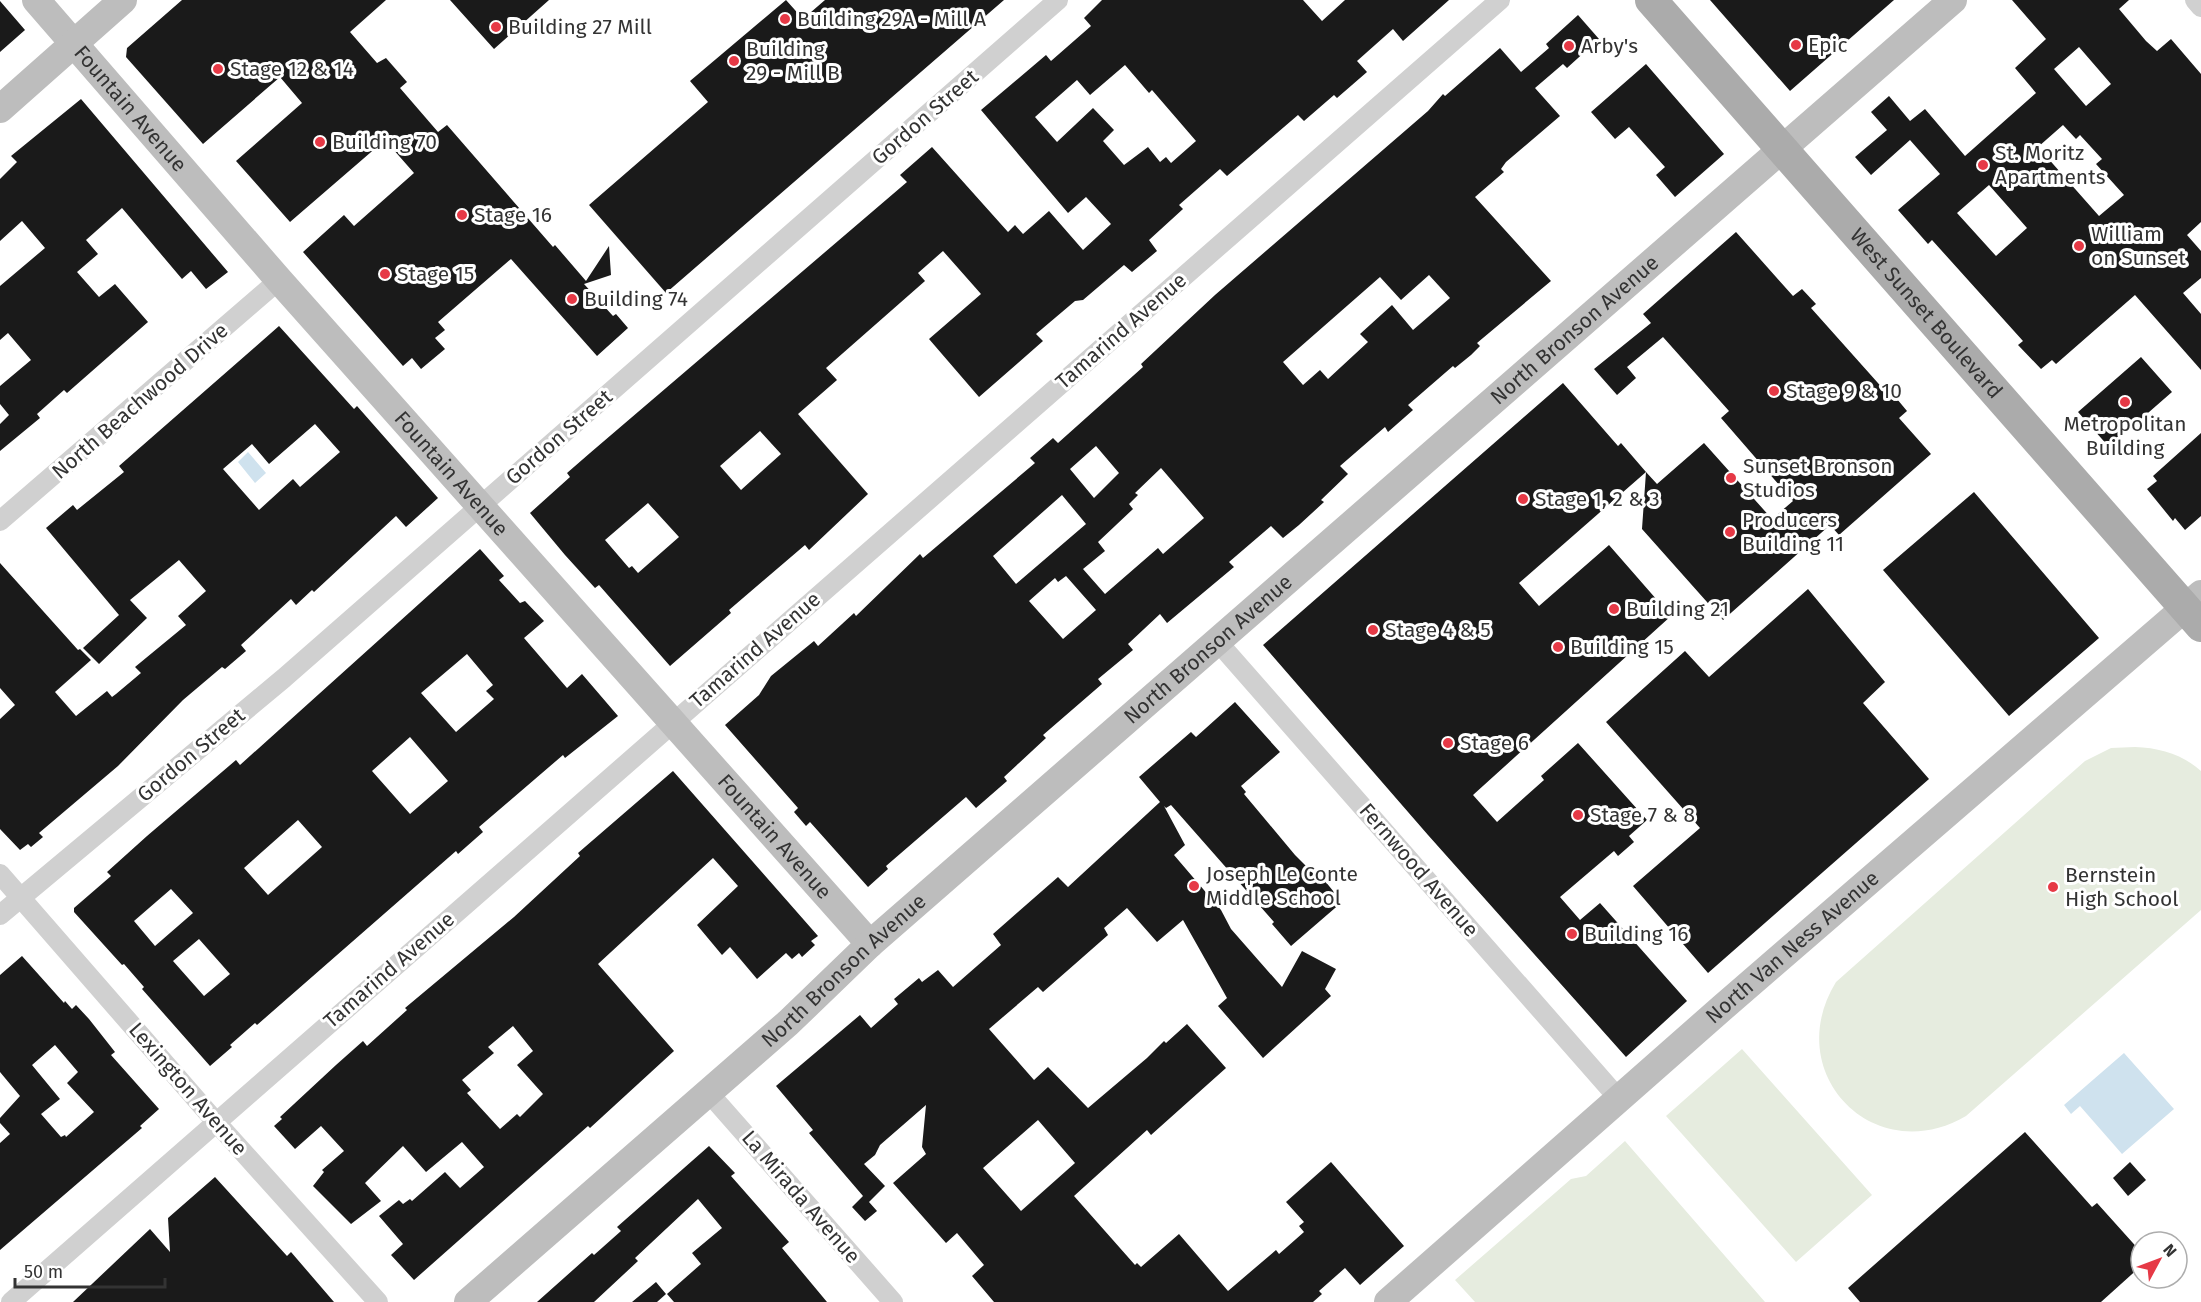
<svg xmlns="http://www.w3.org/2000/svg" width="2201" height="1302" font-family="'Fira Sans',sans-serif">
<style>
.green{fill:#e6ecdf}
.water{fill:#cfe2ee}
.building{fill:#1a1a1a;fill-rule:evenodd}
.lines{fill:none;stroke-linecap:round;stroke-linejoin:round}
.street{stroke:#d0d0d0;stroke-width:20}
.secondary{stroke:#bdbdbd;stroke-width:28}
.primary{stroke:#ababab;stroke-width:32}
.poi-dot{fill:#e63946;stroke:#fff;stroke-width:2}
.labels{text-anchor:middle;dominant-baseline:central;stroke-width:6;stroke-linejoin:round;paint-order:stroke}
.poi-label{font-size:21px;fill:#333;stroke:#fff;text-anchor:start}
.street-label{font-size:21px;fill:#333;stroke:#fff}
</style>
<rect width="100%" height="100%" fill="#fff"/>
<!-- green -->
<path class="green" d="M2135 747C2160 748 2182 754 2201 771V910L1966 1116C1874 1170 1780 1073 1836 982L2085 761 2111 748Z
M1742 1049 1872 1195 1796 1262 1666 1116Z
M1625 1141 1765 1302H1475L1455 1280 1571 1179 1586 1176Z"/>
<!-- water -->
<path class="water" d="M248 452 266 473 255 483 238 462Z
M2124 1053 2174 1109 2122 1154 2080 1106 2071 1114 2064 1105Z"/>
<!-- building -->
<path class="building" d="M182 0H386L350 32 377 63 386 58 407 82 400 88 438 132 447 125 553 247 555 245 586 281 609 246 611 275 584 284 613 316 616 314 628 328 597 356 511 259 438 322 445 330 435 338 445 349 421 369 412 358 403 366 303 252 344 215 354 226 414 173 385 140 290 222 236 161 302 103 280 77 203 144 126 57 127 48Z
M450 0H549L494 49Z
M786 0 803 19 825 0H1004L666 293 589 205 708 102 690 81Z
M1102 0H1303L1322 21 1345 0H1449L1403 41 1393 29 1357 61 1367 72 1337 98 1334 95 1304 121 1298 115 1227 176 1220 169 1179 205 1183 209 1149 240 1157 251 1132 272 1124 265 1083 300 1075 301 1036 334 1043 341 979 397 929 339 981 294 943 251 918 273 925 281 826 368 837 380 798 414 868 494 809 550 805 545 729 610 731 613 670 666 599 585 595 588 565 555 530 513 570 477 567 473 590 453 907 182 900 175 932 147 1008 232 1015 225 1023 234 1049 211 1083 250 1111 224 1086 197 1068 213 981 110 1046 55 1051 61 1091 26 1084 18ZM1125 65 1149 93 1152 90 1196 141 1171 163 1166 157 1160 162 1148 147 1124 165 1103 141 1114 130 1093 108 1057 142 1035 117 1077 80 1090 95ZM760 431 781 454 741 490 720 466ZM648 503 679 537 638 573 632 566 629 568 605 540Z
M1710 0H1894L1790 91Z
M2012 0H2129L2119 9 2146 41 2157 51 2171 39 2201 74V222L2187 235 2201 251V278L2183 293 2201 314V370L2135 295 2056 364 2052 360 2041 369 2018 345 2023 341 1932 240 1928 244 1898 210 1940 174 1910 140 1871 175 1855 157 1887 130 1871 112 1889 96 1910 121 1925 109 1965 156 2036 93 2015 68 2046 39ZM2079 47 2111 84 2086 106 2054 69ZM2063 125 2076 139 2080 135 2102 159 2096 164 2124 195 2099 216 2038 147ZM1989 185 2027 228 1996 256 1957 213Z
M0 1 25 30 0 52Z
M1578 15 1599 39 1567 68 1563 64 1535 88 1560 116 1506 162 1501 169 1504 172 1475 197 1551 281 1477 343 1480 346 1471 355 1455 368 1453 366 1408 405 1413 410 1388 432 1385 427 1340 466 1348 474 1321 500 1324 502 1299 525 1283 538 1271 526 1229 562 1234 567 1167 623 1160 614 1128 644 1133 650 1098 679 1102 684 1043 735 1046 738 1004 777 1007 781 976 808 966 797 886 866 888 869 868 887 810 822 806 826 794 812 798 808 725 725 759 695 771 676 814 641 818 646 854 613 856 616 920 554 923 558 1035 463 1030 458 1053 438 1058 443 1143 367 1141 364 1215 295 1428 111 1443 94 1445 96 1500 48 1521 72 1549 48 1546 44ZM1429 275 1450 298 1413 330 1392 305 1360 334 1368 342 1328 379 1320 370 1303 385 1283 362 1380 277 1401 300ZM1096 446 1119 473 1094 498 1070 469ZM1161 468 1204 518 1163 554 1158 548 1105 594 1083 569 1105 551 1098 542 1133 509 1129 504 1138 495 1135 493ZM1062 495 1086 524 1016 584 993 556ZM1066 576 1096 610 1063 639 1029 601 1055 578 1058 582Z
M1646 64 1724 154 1675 197 1656 175 1665 167 1629 127 1615 139 1591 112Z
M81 99 228 272 206 289 191 271 182 279 122 208 86 240 98 254 77 272 99 297 115 284 148 322 67 393 64 390 37 414 40 418 0 451V424L9 415 0 404V386L31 360 8 333 0 340V286L45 248 22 221 0 241V179L17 162 11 156Z
M1736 232 1793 296 1802 289 1816 304 1811 308 1894 401 1897 399 1907 411 1899 418 1931 454 1839 535 1830 525 1723 620 1642 529 1646 472 1657 484 1704 443 1772 519 1793 501 1721 418 1729 411 1663 337 1627 367 1636 378 1617 395 1594 369 1651 323 1643 314Z
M279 326 354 409 357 406 438 498 406 527 396 516 314 592 312 590 296 605 291 599 241 645 246 651 225 669 222 667 183 700 118 766 39 833 43 837 31 847 28 844 20 850 0 829V719L15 705 0 688V563L78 650 80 649 91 660 55 692 76 716 107 691 112 697 116 694 141 673 135 667 186 625 178 616 206 591 179 560 130 600 147 618 99 664 83 648 119 615 46 528 73 505 77 510 124 472 119 466ZM315 424 340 452 300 487 293 479 259 510 223 469 252 444 269 464Z
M2141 357 2172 392 2109 447 2078 412Z
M1563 383 1618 446 1621 443 1646 472 1519 583 1539 606 1609 545 1671 616 1473 795 1497 822 1544 780 1541 776 1578 743 1647 820 1629 836 1634 842 1618 856 1614 851 1560 897 1580 920 1600 903 1687 1001 1626 1057 1428 835 1263 645Z
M2201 433V516L2185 530 2175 518 2173 521 2147 489 2157 481 2153 476Z
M1974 492 2099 638 2009 716 1883 570Z
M480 549 504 576 499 580 520 603 525 601 544 621 524 638 567 688 582 674 618 716 565 758 563 755 479 827 483 832 458 854 456 851 257 1025 255 1023 230 1045 232 1047 210 1066 142 989 144 987 124 964 122 965 74 912V908L111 876 107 872 147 836 236 760 240 765ZM467 654 493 685 486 691 494 699 456 732 421 693ZM410 737 448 781 410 814 372 771ZM298 820 322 847 268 895 244 868ZM171 889 193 913 155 946 134 921ZM199 939 230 974 204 996 173 961Z
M1808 589 1885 682 1863 703 1929 779 1708 973 1633 886 1700 828 1606 722 1685 651 1709 677Z
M1235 702 1280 752 1241 786 1246 792 1244 794 1295 855 1321 881H1325L1342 902 1291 946 1272 924 1274 922 1171 805 1166 808 1164 806 1185 845 1174 855 1221 910 1231 929 1282 987 1302 951 1336 969 1325 989 1331 996 1263 1058 1218 1006 1227 998 1183 920 1157 942 1127 908 1104 928 1108 935 1075 964 1043 992 1038 987 989 1029 1034 1080 1048 1067 1088 1108 1147 1058 1164 1041 1166 1043 1187 1024 1226 1068 1151 1135 1147 1130 1074 1196 1135 1265 1137 1263 1141 1267 1179 1234 1228 1291 1276 1250 1279 1254 1304 1232 1299 1226 1304 1222 1286 1202 1331 1162 1404 1246 1360 1285 1345 1268 1319 1291 1322 1294 1313 1302H994L972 1276 984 1265 957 1233 946 1243 893 1183 926 1154 922 1147 926 1105 880 1145 875 1155 864 1164 885 1186 869 1202 877 1211 865 1221 852 1207 863 1196 809 1133 813 1130 776 1086 860 1015 871 1028 898 1004 894 999 919 978 922 982 938 970 953 987 1001 945 993 934 1058 877 1068 887 1160 802 1139 777 1191 732 1196 737ZM1038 1120 1075 1163 1021 1211 983 1168Z
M673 771 818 936 811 941 815 945 802 957 799 953 792 959 786 953 757 979 730 947 722 955 697 925 738 886 713 858 598 964 674 1051 590 1128 588 1126 414 1280 391 1255 403 1244 379 1216 399 1200 403 1204 410 1199 412 1201 445 1172 460 1188 484 1167 462 1142 426 1172 403 1146 365 1183 381 1201 351 1224 313 1186 324 1172 322 1170 344 1151 321 1126 295 1149 274 1126 282 1119 280 1117 336 1065 363 1041 367 1046 407 1010 405 1008 514 917 580 856 578 853ZM513 1026 533 1051 517 1065 543 1094 520 1117 517 1114 500 1129 467 1093 471 1090 462 1080 494 1053 488 1047Z
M22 956 64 1003 65 1001 72 1009 76 1005 89 1019 115 1052 111 1055 159 1109 140 1126 142 1128 0 1250V1143L10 1134 0 1123V1118L20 1096 0 1072V975ZM55 1045 78 1072 67 1083 94 1112 66 1137 65 1135 61 1137 41 1114 60 1099 32 1065Z
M2025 1132 2092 1207 2097 1203 2141 1252V1266L2101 1302H1860L1848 1288Z
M709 1146 735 1173 731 1176 789 1242 782 1248 827 1302H674L667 1294 701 1264 692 1253 722 1228 698 1199 635 1258 638 1261 594 1302H537L592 1253 594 1255 621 1231 617 1227Z
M2130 1162 2146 1180 2128 1196 2113 1178Z
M215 1177 287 1256 291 1252 334 1302H73L150 1229 170 1252 168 1218Z
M656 1282 666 1294 657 1302H632Z"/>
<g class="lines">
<!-- street -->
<path class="street" d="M2195 0 2201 7
M0 521 279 280
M1217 641 1619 1099
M0 874 216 1122 378 1302
M0 915 284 678 1058 0
M708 1092 893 1302
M11 1302 1500 0"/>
<!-- secondary -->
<g class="secondary">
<path id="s1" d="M36 0 279 280 870 944"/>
<path d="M0 109 123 0"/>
<path id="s2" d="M468 1302 788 1023 870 944 1953 0"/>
<path id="s3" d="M1388 1302 1722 1008 2201 594"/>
</g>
<!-- primary -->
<path class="primary" id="s4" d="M1651 0 2201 626"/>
</g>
<!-- markers -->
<g class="poi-dot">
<circle cx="785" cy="19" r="6"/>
<circle cx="496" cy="27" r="6"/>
<circle cx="1796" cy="45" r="6"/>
<circle cx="1569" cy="46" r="6"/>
<circle cx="734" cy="61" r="6"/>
<circle cx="218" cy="69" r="6"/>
<circle cx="320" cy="142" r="6"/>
<circle cx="1983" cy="165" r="6"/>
<circle cx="462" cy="215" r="6"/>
<circle cx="2079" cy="246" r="6"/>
<circle cx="385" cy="274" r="6"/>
<circle cx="572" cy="299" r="6"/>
<circle cx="1774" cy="391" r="6"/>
<circle cx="2125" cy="402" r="6"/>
<circle cx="1731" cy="478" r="6"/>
<circle cx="1523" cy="499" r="6"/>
<circle cx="1730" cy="532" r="6"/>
<circle cx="1614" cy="609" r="6"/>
<circle cx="1373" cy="630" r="6"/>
<circle cx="1558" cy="647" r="6"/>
<circle cx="1448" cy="743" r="6"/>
<circle cx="1578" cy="815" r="6"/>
<circle cx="1194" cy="886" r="6"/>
<circle cx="2053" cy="887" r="6"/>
<circle cx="1572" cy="934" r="6"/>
</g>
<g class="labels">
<!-- poi labels -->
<g class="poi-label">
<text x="797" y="19">Building 29A - Mill A</text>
<text x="508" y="27">Building 27 Mill</text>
<text x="1808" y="45">Epic</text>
<text x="1581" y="46">Arby's</text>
<text x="746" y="49">Building<tspan x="746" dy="24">29 - Mill B</tspan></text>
<text x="230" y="69">Stage 12 &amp; 14</text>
<text x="332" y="142">Building 70</text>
<text x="1995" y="153">St. Moritz<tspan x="1995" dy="24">Apartments</tspan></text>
<text x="474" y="215">Stage 16</text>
<text x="2091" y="234">William<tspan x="2091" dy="24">on Sunset</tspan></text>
<text x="397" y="274">Stage 15</text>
<text x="584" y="299">Building 74</text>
<text x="1786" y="391">Stage 9 &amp; 10</text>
<text x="2125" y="424" text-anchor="middle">Metropolitan<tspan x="2125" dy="24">Building</tspan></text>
<text x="1743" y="466">Sunset Bronson<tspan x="1743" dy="24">Studios</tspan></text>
<text x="1535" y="499">Stage 1, 2 &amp; 3</text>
<text x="1742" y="520">Producers<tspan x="1742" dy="24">Building 11</tspan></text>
<text x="1626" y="609">Building 21</text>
<text x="1385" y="630">Stage 4 &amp; 5</text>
<text x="1570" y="647">Building 15</text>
<text x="1460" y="743">Stage 6</text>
<text x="1590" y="815">Stage 7 &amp; 8</text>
<text x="1206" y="874">Joseph Le Conte<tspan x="1206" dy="24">Middle School</tspan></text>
<text x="2065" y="875">Bernstein<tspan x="2065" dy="24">High School</tspan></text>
<text x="1584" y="934">Building 16</text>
</g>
<!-- street labels -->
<g class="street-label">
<text stroke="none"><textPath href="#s1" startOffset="144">Fountain Avenue</textPath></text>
<text transform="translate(925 117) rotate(-41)">Gordon Street</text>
<text stroke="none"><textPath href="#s4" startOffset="417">West Sunset Boulevard</textPath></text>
<text stroke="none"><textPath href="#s2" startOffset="1473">North Bronson Avenue</textPath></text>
<text transform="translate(1121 331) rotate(-41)">Tamarind Avenue</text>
<text transform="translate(140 401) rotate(-41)">North Beachwood Drive</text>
<text transform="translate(559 437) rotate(-41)">Gordon Street</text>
<text stroke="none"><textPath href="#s1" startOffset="630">Fountain Avenue</textPath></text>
<text stroke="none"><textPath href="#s2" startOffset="987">North Bronson Avenue</textPath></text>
<text transform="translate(755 650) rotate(-41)">Tamarind Avenue</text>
<text transform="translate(191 755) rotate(-40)">Gordon Street</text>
<text stroke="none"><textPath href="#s1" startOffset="1116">Fountain Avenue</textPath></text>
<text transform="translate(1419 870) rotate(49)">Fernwood Avenue</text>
<text stroke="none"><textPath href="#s3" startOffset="538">North Van Ness Avenue</textPath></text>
<text transform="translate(389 970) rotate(-41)">Tamarind Avenue</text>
<text stroke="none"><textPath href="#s2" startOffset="501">North Bronson Avenue</textPath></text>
<text transform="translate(188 1089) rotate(49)">Lexington Avenue</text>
<text transform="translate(801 1197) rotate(49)">La Mirada Avenue</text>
</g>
</g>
<!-- north arrow -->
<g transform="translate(2159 1260) rotate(49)"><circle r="28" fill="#ffffff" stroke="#adadad" stroke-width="1.5"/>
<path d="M0-4.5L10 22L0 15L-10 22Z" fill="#e63946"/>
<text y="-9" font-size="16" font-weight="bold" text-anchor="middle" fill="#333333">N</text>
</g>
<!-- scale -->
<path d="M15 1278v9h150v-9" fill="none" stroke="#333333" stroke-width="3"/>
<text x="24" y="1278" font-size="18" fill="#333333" stroke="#ffffff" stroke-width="4.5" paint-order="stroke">50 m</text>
</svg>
